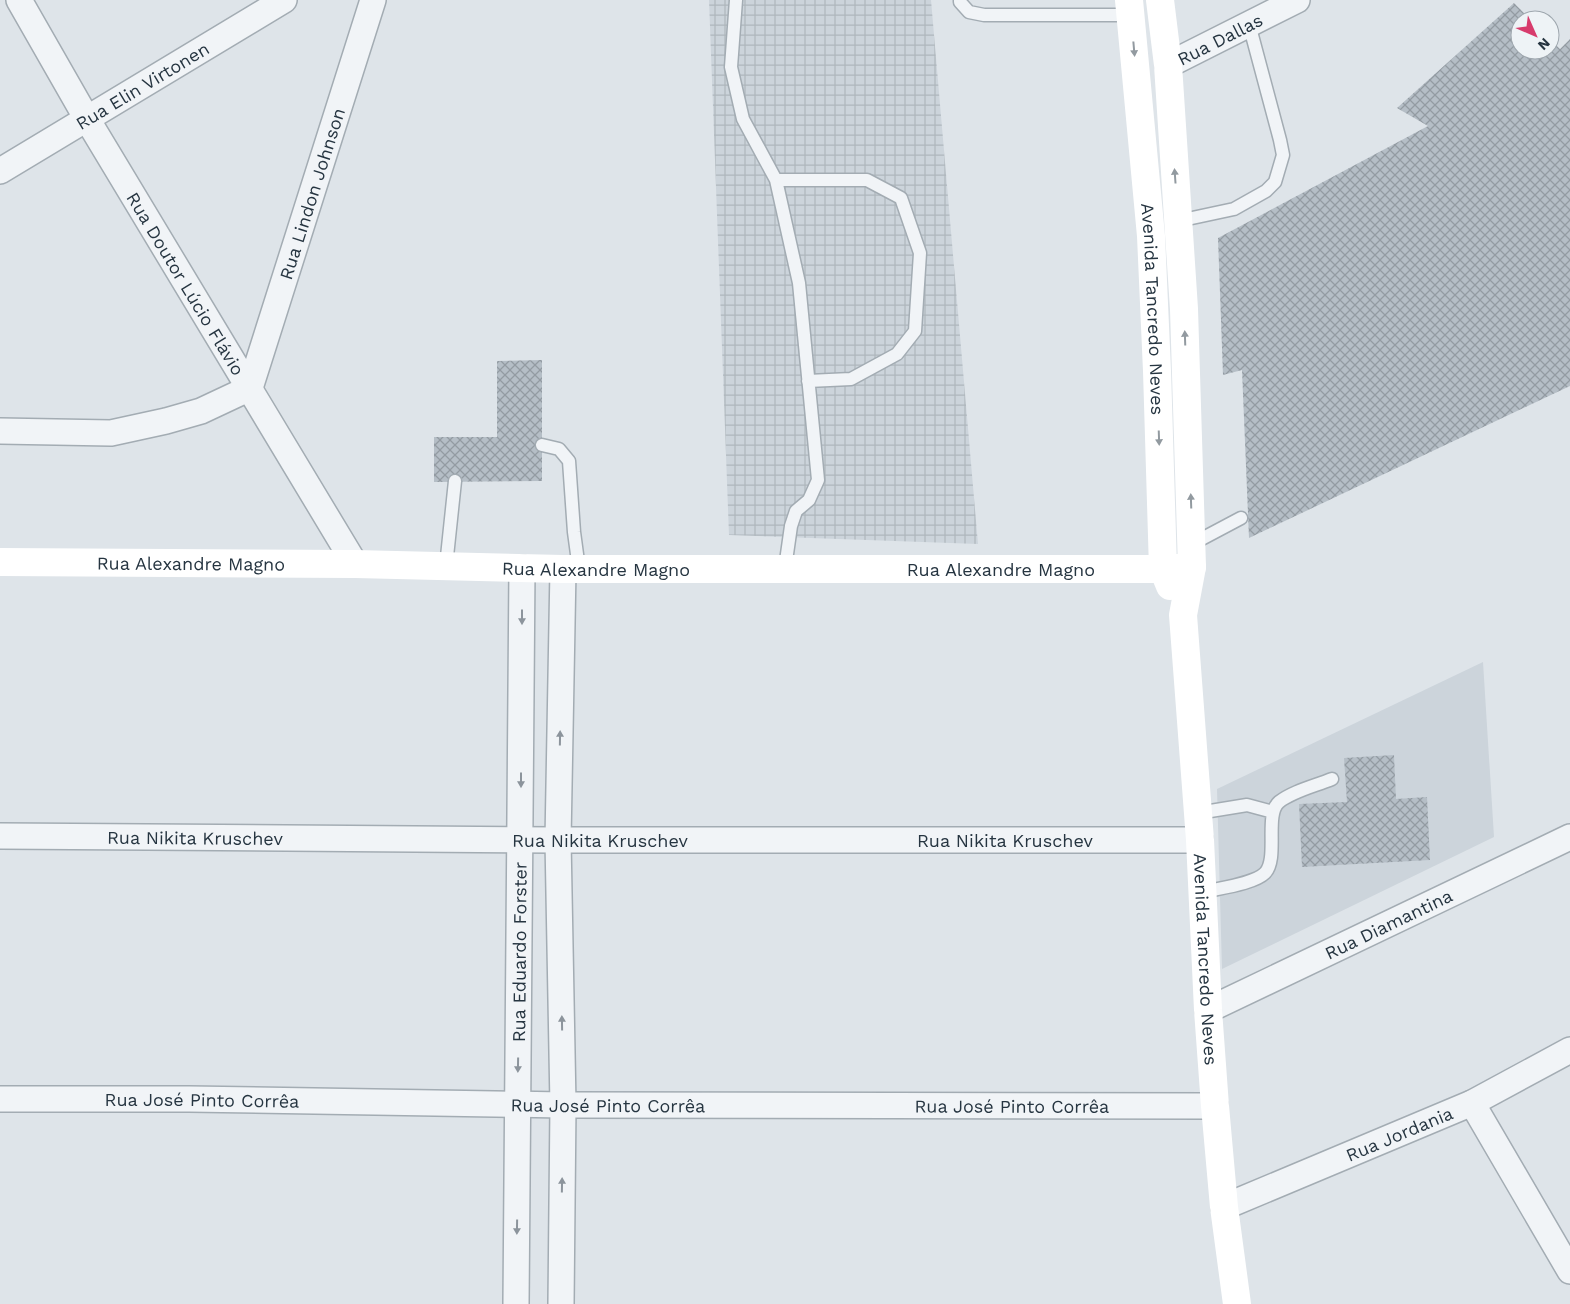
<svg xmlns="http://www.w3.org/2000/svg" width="1570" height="1304" font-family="'Work Sans',sans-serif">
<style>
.built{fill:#ccd4db}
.industrial{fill:url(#industrial-grid)}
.building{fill:url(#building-cross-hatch)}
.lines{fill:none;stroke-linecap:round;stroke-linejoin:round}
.lane-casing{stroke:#a3acb3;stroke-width:15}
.street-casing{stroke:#a3acb3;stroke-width:28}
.lane{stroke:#f1f4f7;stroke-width:12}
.street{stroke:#f1f4f7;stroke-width:25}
.secondary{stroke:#fff;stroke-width:28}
.oneway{fill:#929aa0}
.oneway2{fill:#8c949c}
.labels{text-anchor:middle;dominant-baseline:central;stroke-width:5;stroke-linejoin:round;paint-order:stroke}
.street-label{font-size:18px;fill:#263541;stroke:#eef3f6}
</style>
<defs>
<pattern id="industrial-grid" width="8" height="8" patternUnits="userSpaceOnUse" patternTransform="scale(1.25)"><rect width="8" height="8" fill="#ccd4db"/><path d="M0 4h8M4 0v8" fill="none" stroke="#afb7bd"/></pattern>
<pattern id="building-cross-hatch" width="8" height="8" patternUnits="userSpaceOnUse" patternTransform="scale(1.25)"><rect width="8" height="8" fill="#b5bec6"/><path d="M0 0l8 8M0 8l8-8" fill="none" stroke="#939ba2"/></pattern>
</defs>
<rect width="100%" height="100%" fill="#dee4e9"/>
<!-- built -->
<path class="built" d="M1483 662 1494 837 1222 969 1217 789Z"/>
<!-- industrial -->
<path class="industrial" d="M709 0H931L978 544 729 535Z"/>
<!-- building -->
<path class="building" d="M1514 3 1531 20H1520V50H1550V39L1560 49 1570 39V386L1249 538 1242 370 1223 375 1218 238 1428 126 1397 108Z
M542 360V481L434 482V437H497V361Z
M1394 755 1396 799 1427 797 1430 860 1302 867 1299 804 1347 802 1344 758Z"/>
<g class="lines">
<!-- lane casing -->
<g class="lane-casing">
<path id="lane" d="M736 0 731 67 743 119 776 180 799 283 818 480 809 500 796 511 791 526 785 568
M960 0V2L969 12 984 15H1130
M776 180H867L901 198 920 253 915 331 897 354 851 379 808 381
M1178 221 1234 209 1266 191 1275 182 1283 155 1280 140 1249 24
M542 445 559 449 569 461 574 532 579 569
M1192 544 1241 518
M446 566 455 481
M1198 813 1247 805 1273 812
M1203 892C1219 888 1254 884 1265 873 1279 858 1264 815 1279 802 1293 791 1315 786 1332 779"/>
</g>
<!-- street casing -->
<g class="street-casing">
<g id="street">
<path id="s1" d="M19 0 87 119 355 564"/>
<path id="s2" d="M1168 65 1297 0"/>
<path id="s3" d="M0 171 284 0"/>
<path id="s4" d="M250 388 373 0"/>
<path d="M0 431 111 433 166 421 201 411 250 388"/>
<path id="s5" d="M0 836 558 840H1200"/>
<path id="s6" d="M1208 1010 1570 837"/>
<path id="s7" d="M0 1099H189L563 1105 1215 1106"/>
<path d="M1472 1103 1570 1271"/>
<path id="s8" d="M1224 1207 1472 1103 1570 1050"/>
<path id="s9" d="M516 1304 522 568"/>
<path d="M561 1304 563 1105 558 840 563 569"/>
</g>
</g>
<!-- lane -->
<use href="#lane" class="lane"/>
<!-- street -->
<use href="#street" class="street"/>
<!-- secondary -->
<g class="secondary">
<path id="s10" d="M1129 0 1151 236 1157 371 1163 569 1170 586"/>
<path id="s11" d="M1160 0 1168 65 1184 309 1192 567 1183 615 1200 840 1208 1010 1215 1106 1224 1207 1237 1304"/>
<path id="s12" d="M0 562 355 564 563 569H1163L1192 567"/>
</g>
</g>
<!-- one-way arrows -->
<defs><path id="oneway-solid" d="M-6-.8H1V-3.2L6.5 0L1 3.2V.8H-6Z" transform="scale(1.25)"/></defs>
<g class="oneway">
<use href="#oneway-solid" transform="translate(1134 49) rotate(85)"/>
<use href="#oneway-solid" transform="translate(1175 176) rotate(-94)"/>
<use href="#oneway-solid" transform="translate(1185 338) rotate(-92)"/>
<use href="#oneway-solid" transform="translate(1159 438) rotate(88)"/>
<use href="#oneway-solid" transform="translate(1191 501) rotate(-92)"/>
</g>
<g class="oneway2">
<use href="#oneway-solid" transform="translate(522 617) rotate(90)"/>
<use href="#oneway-solid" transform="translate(560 738) rotate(-89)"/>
<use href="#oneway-solid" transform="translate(521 780) rotate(90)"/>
<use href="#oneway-solid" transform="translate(562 1023) rotate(-91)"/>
<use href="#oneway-solid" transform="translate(518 1065) rotate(91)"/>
<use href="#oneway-solid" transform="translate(562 1185) rotate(-89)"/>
<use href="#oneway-solid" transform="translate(517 1227) rotate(91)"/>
</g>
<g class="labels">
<!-- street labels -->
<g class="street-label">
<text stroke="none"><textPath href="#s2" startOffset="58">Rua Dallas</textPath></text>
<text stroke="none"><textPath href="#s3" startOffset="166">Rua Elin Virtonen</textPath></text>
<text stroke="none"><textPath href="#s4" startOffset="204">Rua Lindon Johnson</textPath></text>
<text stroke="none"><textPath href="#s1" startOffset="329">Rua Doutor Lúcio Flávio</textPath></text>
<text stroke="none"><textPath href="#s10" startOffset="310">Avenida Tancredo Neves</textPath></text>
<text stroke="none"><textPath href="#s12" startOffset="191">Rua Alexandre Magno</textPath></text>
<text stroke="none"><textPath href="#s12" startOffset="596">Rua Alexandre Magno</textPath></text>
<text stroke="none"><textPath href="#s12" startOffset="1001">Rua Alexandre Magno</textPath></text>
<text stroke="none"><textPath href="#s5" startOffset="195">Rua Nikita Kruschev</textPath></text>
<text stroke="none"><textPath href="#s5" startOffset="600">Rua Nikita Kruschev</textPath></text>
<text stroke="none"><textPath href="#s5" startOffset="1005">Rua Nikita Kruschev</textPath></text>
<text stroke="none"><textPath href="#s6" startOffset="200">Rua Diamantina</textPath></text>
<text stroke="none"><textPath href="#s9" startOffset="352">Rua Eduardo Forster</textPath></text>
<text stroke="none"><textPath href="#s11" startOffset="962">Avenida Tancredo Neves</textPath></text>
<text stroke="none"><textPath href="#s7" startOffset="202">Rua José Pinto Corrêa</textPath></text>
<text stroke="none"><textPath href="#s7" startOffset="608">Rua José Pinto Corrêa</textPath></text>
<text stroke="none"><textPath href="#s7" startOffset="1012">Rua José Pinto Corrêa</textPath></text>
<text stroke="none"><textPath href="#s8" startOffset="190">Rua Jordania</textPath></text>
</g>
</g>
<!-- north arrow -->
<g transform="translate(1535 35) rotate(135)"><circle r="24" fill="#eef3f6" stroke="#9ea7ae"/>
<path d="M0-4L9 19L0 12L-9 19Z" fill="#d73b6c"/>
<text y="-8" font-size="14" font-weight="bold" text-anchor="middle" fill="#263541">N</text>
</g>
</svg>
